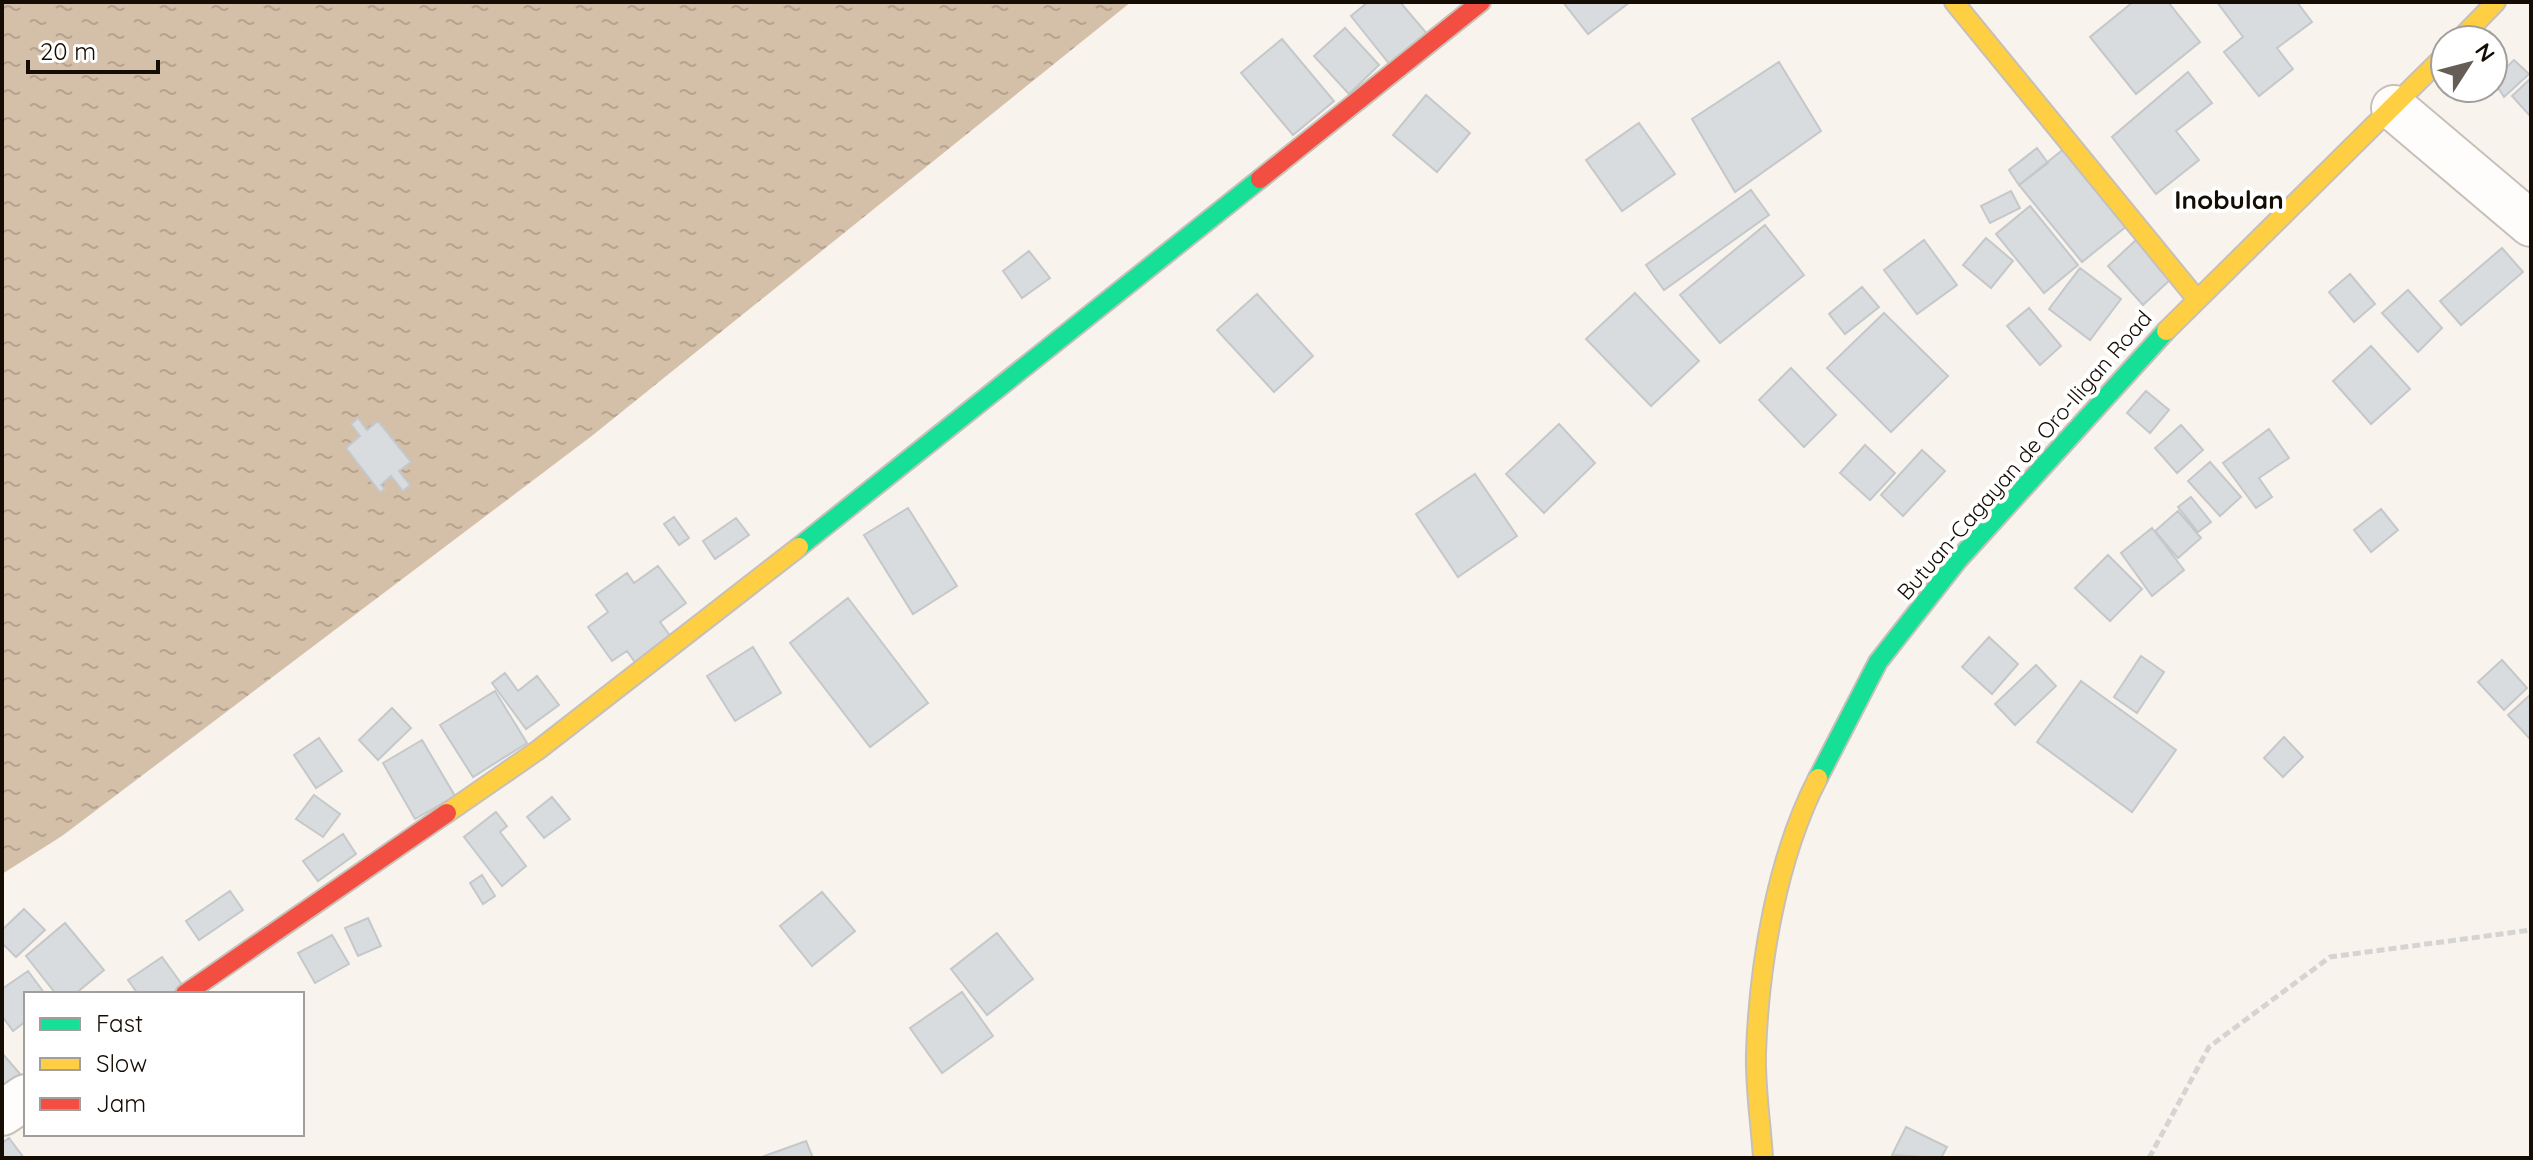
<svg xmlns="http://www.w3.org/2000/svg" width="2533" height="1160" font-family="Quicksand,sans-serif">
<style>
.water{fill:url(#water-ripples)}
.building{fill:#d9dcde;stroke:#c5c8ca;stroke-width:2}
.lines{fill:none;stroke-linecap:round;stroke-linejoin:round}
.street-casing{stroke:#c6c0b8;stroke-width:48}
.fast-casing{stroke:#c6c0b8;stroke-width:22}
.slow-casing{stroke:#c6c0b8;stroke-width:22}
.jam-casing{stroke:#c6c0b8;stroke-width:22}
.path{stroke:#d6d4d3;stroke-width:5;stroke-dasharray:8 4;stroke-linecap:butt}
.street{stroke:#fefdfc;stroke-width:44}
.fast{stroke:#16e098;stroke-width:18}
.slow{stroke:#ffcf43;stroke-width:18}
.jam{stroke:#f24e42;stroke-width:18}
.labels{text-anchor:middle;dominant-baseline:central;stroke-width:8;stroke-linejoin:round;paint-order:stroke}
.street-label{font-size:22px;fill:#150d04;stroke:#fff}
.quarter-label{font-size:26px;font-weight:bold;fill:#150d04;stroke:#fff}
</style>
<defs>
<pattern id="water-ripples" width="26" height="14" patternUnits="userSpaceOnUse" patternTransform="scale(2)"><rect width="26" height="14" fill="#d4bfa8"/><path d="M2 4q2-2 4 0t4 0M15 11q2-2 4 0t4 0" fill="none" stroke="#b5a38f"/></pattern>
</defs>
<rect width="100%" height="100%" fill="#f8f3ed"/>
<!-- water -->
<path class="water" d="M2 2H1131L593 435 62 836 2 874Z"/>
<!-- building -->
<path class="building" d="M1368 2H1400L1429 36 1391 66 1351 16Z
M1563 2H1630L1588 34Z
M2133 2H2168L2200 42 2136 94 2090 37Z
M2217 2H2297L2312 22 2277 48 2293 69 2259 96 2224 52 2243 37Z
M1345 28 1379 65 1349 94 1314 56Z
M1282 39 1334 101 1293 135 1241 73Z
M2514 60 2529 74 2504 97 2493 80Z
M1779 62 1821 131 1735 192 1692 119Z
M2188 72 2212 103 2176 131 2199 160 2156 194 2112 137Z
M2531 78V117L2512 96Z
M1426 95 1470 133 1437 172 1393 135Z
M1639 123 1675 174 1622 211 1586 160Z
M2070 144 2133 221 2082 262 2019 185Z
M2037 148 2048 163 2019 185 2009 170Z
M1751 190 1769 215 1664 290 1646 265Z
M2011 191 2020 208 1990 223 1981 206Z
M2030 206 2078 265 2044 293 1996 234Z
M1765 225 1804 275 1720 343 1680 295Z
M1986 238 2013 261 1991 288 1963 265Z
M1924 240 1957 285 1917 314 1884 270Z
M2136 240 2171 279 2143 305 2108 266Z
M2502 248 2523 272 2461 325 2440 301Z
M1029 251 1050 278 1022 298 1003 271Z
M2080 268 2121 299 2090 340 2049 309Z
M2350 274 2375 304 2354 322 2329 292Z
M1862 287 1879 307 1845 334 1829 314Z
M2408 290 2442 328 2418 352 2382 313Z
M1635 293 1699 361 1651 406 1586 339Z
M1257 294 1313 356 1274 392 1217 330Z
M2029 308 2061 346 2040 365 2007 326Z
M1884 313 1948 376 1891 432 1827 368Z
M2371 346 2410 389 2371 424 2333 381Z
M1791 368 1836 415 1804 447 1759 400Z
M2146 391 2169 410 2150 433 2127 413Z
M358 418 367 430 378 421 411 462 399 471 410 485 403 491 391 476 381 485 385 489 380 492 346 448 360 436 351 424Z
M1559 424 1595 463 1544 513 1506 474Z
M2181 425 2203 450 2177 473 2155 448Z
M2269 429 2289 458 2259 478 2272 497 2256 508 2223 463Z
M1865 445 1895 473 1870 500 1840 473Z
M1922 450 1945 471 1903 516 1881 495Z
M2210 462 2241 497 2220 516 2188 481Z
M1475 474 1517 536 1458 577 1416 514Z
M2191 497 2211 522 2198 532 2178 507Z
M908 508 957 586 913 614 864 535Z
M2381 509 2398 530 2371 552 2354 530Z
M2178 511 2201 538 2178 558 2155 531Z
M674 517 689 538 679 545 664 524Z
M736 518 749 535 715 559 703 541Z
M2152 528 2184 570 2152 596 2121 553Z
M2108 555 2142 589 2110 621 2075 588Z
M658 566 686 603 660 622 674 641 636 664 627 651 612 661 588 627 608 612 596 595 627 573 634 583Z
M848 598 928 703 870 747 790 643Z
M1989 637 2018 664 1992 694 1962 667Z
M753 647 781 693 735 721 707 676Z
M2141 656 2164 672 2137 713 2114 697Z
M2502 660 2527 688 2504 710 2478 682Z
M2036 665 2056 686 2015 725 1995 704Z
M505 673 518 691 537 676 559 705 526 729 492 683Z
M2081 681 2176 750 2132 812 2037 742Z
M495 691 527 743 473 777 440 725Z
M2531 694V738L2530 739 2508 715Z
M392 708 411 728 378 760 359 740Z
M2284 737 2303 757 2283 777 2264 758Z
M319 738 342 771 316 788 294 755Z
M422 740 455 796 415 819 383 763Z
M314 795 340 814 323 837 296 819Z
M552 797 570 819 544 838 527 817Z
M496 812 507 826 500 832 526 866 502 886 464 837Z
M343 834 356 854 318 881 303 861Z
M482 875 495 896 483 904 470 883Z
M230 891 243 910 199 940 186 921Z
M822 892 855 931 812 966 780 926Z
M24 909 45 930 16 957 2 943V930Z
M368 918 381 946 358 956 345 928Z
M65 923 104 970 75 994H56L26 956Z
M997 933 1033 979 987 1015 951 969Z
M332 935 349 964 315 983 298 953Z
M162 957 183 986 171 994H138L128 980Z
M28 971 45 994H26V1021L13 1031 2 1016V989Z
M962 992 993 1036 942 1073 910 1028Z
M2 1053 26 1081 2 1102Z
M1906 1127 1947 1147 1941 1158 1892 1155Z
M9 1138 24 1158H2V1143Z
M806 1141 813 1158H759Z"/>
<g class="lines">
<!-- street casing -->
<g class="street-casing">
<path id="street" d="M2394 108 2531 224
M2 1113 26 1097"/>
</g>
<!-- fast casing -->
<g class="fast-casing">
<path id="fast" d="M799 547 1260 179
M1818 778 1878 662 1958 560 2166 331"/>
</g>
<!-- slow casing -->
<g class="slow-casing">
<path id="slow" d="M1954 2 2196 298
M2459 40 2496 2
M2166 331 2445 55
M447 813 538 750 799 547
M1763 1158C1761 1124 1755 1088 1756 1053 1759 964 1777 857 1818 778"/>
</g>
<!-- jam casing -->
<g class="jam-casing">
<path id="jam" d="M1260 179 1481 2
M185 994 447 813"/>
</g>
<!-- path -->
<path class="path" d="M2149 1158 2209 1047 2330 957 2531 930"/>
<!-- street -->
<use href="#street" class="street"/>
<!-- fast -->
<use href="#fast" class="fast"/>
<!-- slow -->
<use href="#slow" class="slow"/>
<!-- jam -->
<use href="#jam" class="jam"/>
</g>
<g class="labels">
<!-- street labels -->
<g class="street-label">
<text transform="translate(2024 455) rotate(-49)">Butuan-Cagayan de Oro-Iligan Road</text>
</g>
<!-- quarter labels -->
<g class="quarter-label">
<text x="2229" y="199">Inobulan</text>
</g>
</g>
<!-- border -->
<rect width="2533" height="1160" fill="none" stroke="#150d04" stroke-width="8"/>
<!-- legend -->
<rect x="24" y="992" width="280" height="144" fill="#ffffff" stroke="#a19e9b" stroke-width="2"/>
<rect x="40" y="1018" width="40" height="12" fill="#16e098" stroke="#a19e9b" stroke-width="2"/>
<text x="96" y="1032" font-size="24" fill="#150d04">Fast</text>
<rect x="40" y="1058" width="40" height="12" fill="#ffcf43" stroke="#a19e9b" stroke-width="2"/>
<text x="96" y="1072" font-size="24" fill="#150d04">Slow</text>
<rect x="40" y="1098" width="40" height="12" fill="#f24e42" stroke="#a19e9b" stroke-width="2"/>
<text x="96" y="1112" font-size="24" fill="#150d04">Jam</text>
<!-- north arrow -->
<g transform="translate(2469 64) rotate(54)"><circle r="38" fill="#ffffff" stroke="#a19e9b" stroke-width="2"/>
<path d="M0-6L14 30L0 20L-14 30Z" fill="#645e56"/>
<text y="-12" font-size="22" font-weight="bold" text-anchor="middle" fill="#150d04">N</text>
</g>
<!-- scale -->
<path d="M28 60v12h130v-12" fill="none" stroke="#150d04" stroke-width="4"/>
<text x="40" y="60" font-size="24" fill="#150d04" stroke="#ffffff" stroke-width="6" paint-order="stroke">20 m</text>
</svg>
